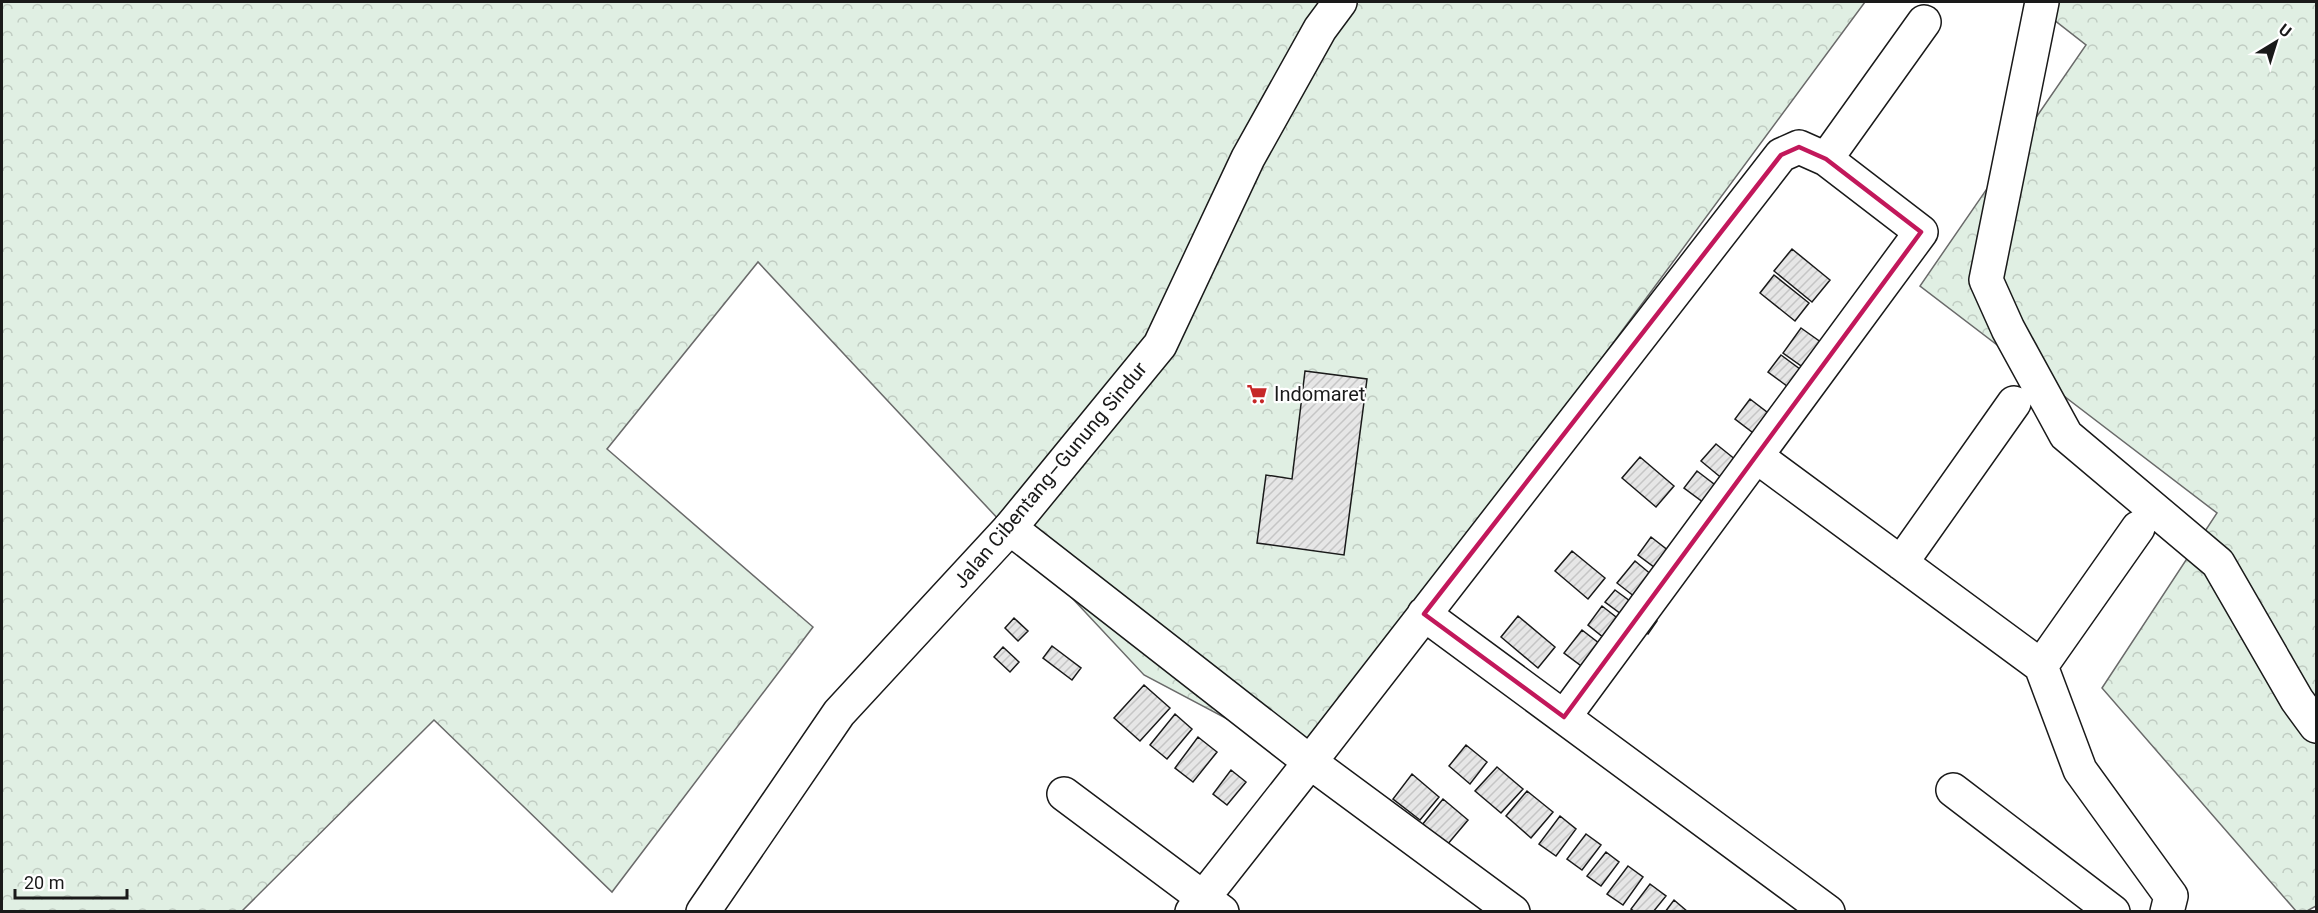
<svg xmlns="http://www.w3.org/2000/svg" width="2318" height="913" font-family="Roboto,sans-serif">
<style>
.forest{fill:url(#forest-crowns);stroke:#6a6a6a;stroke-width:1.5}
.building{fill:url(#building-hatch);stroke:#1a1a1a;stroke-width:1.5}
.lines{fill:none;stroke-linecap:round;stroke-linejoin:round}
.street-casing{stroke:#1a1a1a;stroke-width:36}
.secondary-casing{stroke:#1a1a1a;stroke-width:36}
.street{stroke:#fff;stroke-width:33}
.secondary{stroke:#fff;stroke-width:33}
.marked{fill:none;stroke:#c2185b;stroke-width:4.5;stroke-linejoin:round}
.labels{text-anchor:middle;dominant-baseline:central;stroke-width:4.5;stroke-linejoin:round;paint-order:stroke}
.poi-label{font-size:20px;fill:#1a1a1a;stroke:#fff;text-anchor:start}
.street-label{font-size:20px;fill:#1a1a1a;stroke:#fff}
</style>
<defs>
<pattern id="forest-crowns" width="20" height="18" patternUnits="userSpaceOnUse" patternTransform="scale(1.5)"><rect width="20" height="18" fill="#e0efe3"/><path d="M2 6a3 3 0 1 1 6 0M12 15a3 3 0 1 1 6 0" fill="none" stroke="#c0ccc2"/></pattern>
<pattern id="building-hatch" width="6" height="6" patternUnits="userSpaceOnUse" patternTransform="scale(1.5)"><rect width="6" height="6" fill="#e6e6e6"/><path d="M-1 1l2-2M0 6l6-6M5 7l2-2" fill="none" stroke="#c5c5c5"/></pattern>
</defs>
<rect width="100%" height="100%" fill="#fff"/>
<!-- forest -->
<path class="forest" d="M2 2H1865L1305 760 1144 675 758 262 607 449 813 627 612 892 434 720 242 911 2 912Z
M2031 2H2316V906L2307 911H2296L2102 688 2217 513 1920 286 2086 45Z"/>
<!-- building -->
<path class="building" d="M1792 249 1830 280 1812 302 1774 271Z
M1774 275 1809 303 1795 321 1760 293Z
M1801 328 1839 355 1821 380 1783 353Z
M1781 355 1816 381 1803 398 1768 372Z
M1305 371 1367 379 1344 555 1257 543 1266 475 1292 479Z
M1750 399 1784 425 1769 445 1735 419Z
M1716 444 1751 472 1736 490 1701 461Z
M1640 457 1674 486 1656 507 1622 478Z
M1697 471 1731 497 1719 514 1684 488Z
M1651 537 1683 562 1670 579 1638 555Z
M1572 551 1605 578 1588 599 1555 571Z
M1635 561 1670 590 1653 611 1617 583Z
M1615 590 1657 621 1648 634 1605 602Z
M1602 606 1639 635 1624 654 1588 625Z
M1518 616 1555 647 1538 668 1501 637Z
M1014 618 1028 631 1018 641 1005 628Z
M1582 630 1613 654 1596 677 1564 653Z
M1052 646 1081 668 1072 680 1043 658Z
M1003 647 1019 662 1010 672 994 657Z
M1144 685 1170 708 1140 741 1114 718Z
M1175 714 1192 729 1167 759 1150 745Z
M1198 737 1217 752 1193 782 1175 768Z
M1466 745 1487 762 1470 784 1449 766Z
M1497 767 1523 789 1501 813 1475 791Z
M1231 770 1246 782 1227 805 1213 794Z
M1412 774 1439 797 1420 820 1393 799Z
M1527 791 1553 812 1531 838 1506 816Z
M1443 799 1468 820 1447 845 1422 825Z
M1560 816 1576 829 1556 856 1539 844Z
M1586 834 1601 845 1582 870 1567 859Z
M1606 852 1619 862 1601 886 1587 876Z
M1628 866 1643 877 1623 905 1607 894Z
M1650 884 1666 896 1653 912H1635L1631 909Z
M1674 900 1688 912H1665Z"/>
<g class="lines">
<!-- street casing -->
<g class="street-casing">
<path id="street" d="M2042 2 1986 280 2008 329 2066 435 2218 563 2297 700 2316 726
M1826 159 1924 22
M1756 456 2041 666 2080 770 2171 896 2167 912
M1010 528 1310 762 1192 912
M1901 563 2014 403
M1424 614 1828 912
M2041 666 2138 528
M1953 790 2113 912
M1064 794 1222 912
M1513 912 1310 762 1781 155 1799 147 1826 159 1921 232 1564 717"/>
</g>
<!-- secondary casing -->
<g class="secondary-casing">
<path id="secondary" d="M703 912 839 713 1010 528 1160 345 1248 158 1320 29 1340 2"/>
</g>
<!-- street -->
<use href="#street" class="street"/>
<!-- secondary -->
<use href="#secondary" class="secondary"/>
</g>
<!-- marked area -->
<path class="marked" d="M1799 147 1826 159 1921 232 1564 717 1424 614 1781 155Z"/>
<!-- icons -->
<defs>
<g id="supermarket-bare" transform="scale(1.62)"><path d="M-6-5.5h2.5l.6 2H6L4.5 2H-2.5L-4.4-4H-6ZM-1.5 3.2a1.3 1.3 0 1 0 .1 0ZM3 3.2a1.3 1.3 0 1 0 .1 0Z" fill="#c62828" stroke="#fff" stroke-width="2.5" paint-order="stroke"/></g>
</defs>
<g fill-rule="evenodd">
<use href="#supermarket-bare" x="1257" y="394"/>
</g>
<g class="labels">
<!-- poi labels -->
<g class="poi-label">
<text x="1274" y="394">Indomaret</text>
</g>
<!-- street labels -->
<g class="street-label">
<text transform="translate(1050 475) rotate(-50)">Jalan Cibentang–Gunung Sindur</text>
</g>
</g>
<!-- border -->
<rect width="2318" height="913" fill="none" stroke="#1a1a1a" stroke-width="6"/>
<!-- north arrow -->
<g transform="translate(2276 42) rotate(38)" stroke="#ffffff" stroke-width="4.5" paint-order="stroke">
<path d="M0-4.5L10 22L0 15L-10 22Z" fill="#1a1a1a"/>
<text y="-9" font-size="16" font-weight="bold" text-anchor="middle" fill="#1a1a1a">U</text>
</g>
<!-- scale -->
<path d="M15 889v9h112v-9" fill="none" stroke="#1a1a1a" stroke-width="3"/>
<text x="24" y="889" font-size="18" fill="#1a1a1a" stroke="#ffffff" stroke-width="4.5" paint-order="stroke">20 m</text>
</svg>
